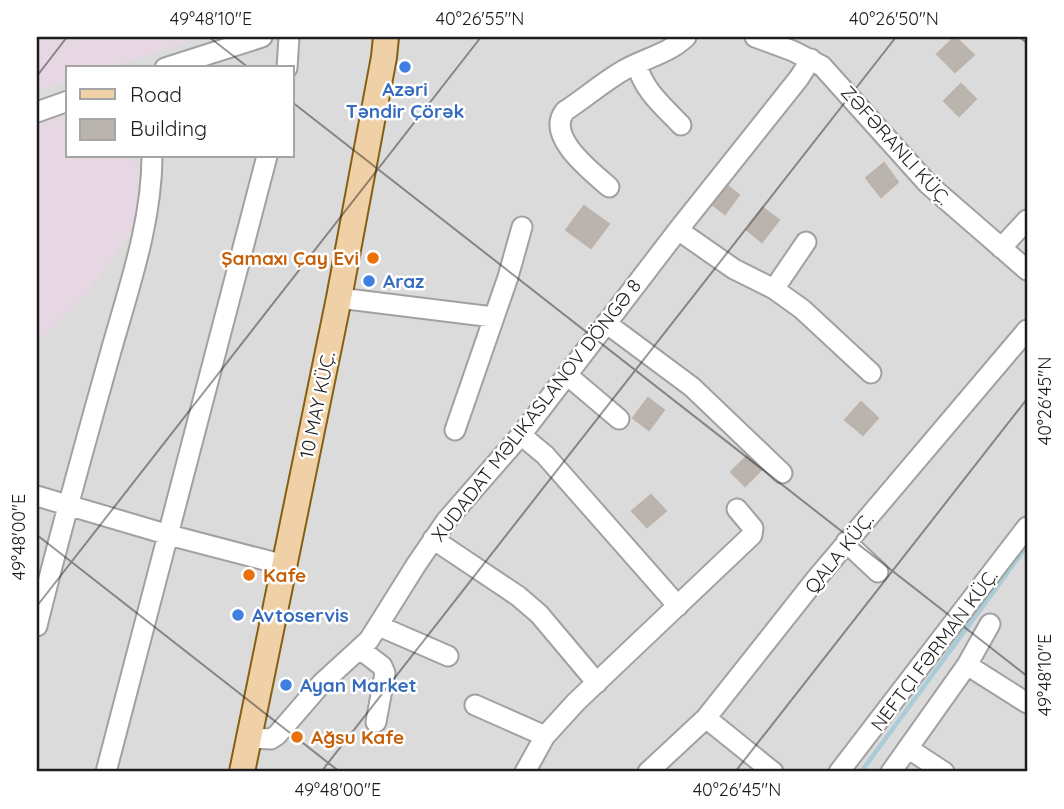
<svg xmlns="http://www.w3.org/2000/svg" width="1064" height="809" font-family="Quicksand,sans-serif">
<style>
.residential{fill:#dbdbdb;fill-rule:evenodd}
.industrial{fill:#e6d7e3}
.lines{fill:none;stroke-linecap:round;stroke-linejoin:round}
.stream{stroke:#aaccd6;stroke-width:4.5}
.building{fill:#bab4ae;stroke:#bdb2a9;stroke-width:2}
.minor-casing{stroke:#a1a1a1;stroke-width:23}
.major-casing{stroke:#856012;stroke-width:28}
.minor{stroke:#fff;stroke-width:19}
.major{stroke:#f0d1a7;stroke-width:24}
.ticks{fill:none;stroke:#1d1d1d;stroke-width:2;stroke-opacity:0.45}
.shop-dot{fill:#3f7fe0;stroke:#fff;stroke-width:2.5}
.food-dot{fill:#e8710a;stroke:#fff;stroke-width:2.5}
.labels{text-anchor:middle;dominant-baseline:central;stroke-width:5;stroke-linejoin:round;paint-order:stroke}
.shop-label{font-size:19px;font-weight:bold;fill:#366cbe;stroke:#fff;text-anchor:start}
.street-label{font-size:19px;fill:#1d1d1d;stroke:#fff}
.food-label{font-size:19px;font-weight:bold;fill:#c56008;stroke:#fff;text-anchor:start}
.neatline{fill:none;stroke:#1d1d1d;stroke-width:2.5}
.ticks-label{font-size:18px;text-anchor:middle;fill:#1d1d1d}
</style>
<rect width="100%" height="100%" fill="#edeae5"/>
<!-- residential -->
<path class="residential" d="M37 37H1027V772H37ZM68 68H292V156H68Z"/>
<!-- industrial -->
<path class="industrial" d="M37 37H183L186 43 108 68H68V81L37 91Z
M68 115V156H133L142 190 129 236 84 297 37 343V125Z"/>
<g class="lines">
<!-- stream -->
<path class="stream" d="M861 772 1027 546"/>
</g>
<!-- building -->
<path class="building" d="M955 37 974 55 955 72 937 54Z
M961 84 976 99 959 116 944 101Z
M884 163 898 182 881 197 866 178Z
M728 186 739 195 725 214 713 205Z
M584 206 609 224 591 248 566 230Z
M763 208 779 220 762 242 747 230Z
M648 398 664 410 649 430 633 418Z
M861 402 878 418 863 435 845 420Z
M747 456 761 470 745 486 731 472Z
M651 495 666 511 647 527 632 511Z"/>
<g class="lines">
<!-- minor casing -->
<g class="minor-casing">
<path id="minor" d="M755 37 793 51 822 66 928 184 1027 270
M637 65C644 91 663 106 681 125
M165 68 262 37
M287 68 289 37
M37 112 68 101
M609 187C591 171 545 136 565 111 585 98 603 82 624 70 645 58 668 54 686 37
M678 230 734 269 774 289 802 309 871 373
M1001 248 1027 220
M774 289 806 242
M339 298 493 317
M606 323 692 387 782 473
M567 375 619 419
M455 430 508 277 522 227
M521 435 545 455 678 606
M37 496 169 535 284 565
M433 539 518 596 539 614 597 683
M846 542 878 572
M37 626C59 536 84 447 109 358 127 293 152 224 152 156
M379 626 448 656
M361 650 382 666 385 673 376 722
M967 665 1027 703
M475 705 545 736
M706 718 773 772
M250 738 271 739 277 735 322 683 369 640 416 565 446 521 521 435 678 230 799 78 811 59
M909 749 944 772
M106 772 267 156
M525 772 545 736 576 702 752 535 753 528 737 509
M648 772 706 718 816 579 1027 330
M839 772 1027 527
M891 772 967 665 990 624"/>
</g>
<!-- major casing -->
<g class="major-casing">
<path id="major" d="M242 772 339 298 384 57 386 37"/>
</g>
<!-- minor -->
<use href="#minor" class="minor"/>
<!-- major -->
<use href="#major" class="major"/>
</g>
<!-- ticks -->
<path class="ticks" d="M209 37 249 68M1019 37 1027 43M37 76 67 37M292 102 1027 676M37 535 340 772M37 606 481 37M321 772 896 37M735 772 1027 399"/>
<!-- markers -->
<g class="shop-dot">
<circle cx="405" cy="67" r="7"/>
<circle cx="369" cy="281" r="7"/>
<circle cx="238" cy="615" r="7"/>
<circle cx="286" cy="685" r="7"/>
</g>
<g class="food-dot">
<circle cx="373" cy="258" r="7"/>
<circle cx="249" cy="575" r="7"/>
<circle cx="297" cy="737" r="7"/>
</g>
<g class="labels">
<!-- shop labels -->
<g class="shop-label">
<text x="405" y="89" text-anchor="middle">Azəri<tspan x="405" dy="22">Təndir Çörək</tspan></text>
<text x="383" y="281">Araz</text>
<text x="252" y="615">Avtoservis</text>
<text x="300" y="685">Ayan Market</text>
</g>
<!-- street labels -->
<g class="street-label">
<text transform="translate(896 145) rotate(48)">ZƏFƏRANLI KÜÇ.</text>
<text transform="translate(317 405) rotate(-78)">10 MAY KÜÇ.</text>
<text transform="translate(536 410) rotate(-52)">XUDADAT MƏLIKASLANOV DÖNGƏ 8</text>
<text transform="translate(839 553) rotate(-51)">QALA KÜÇ.</text>
<text transform="translate(934 650) rotate(-53)">NEFTÇI FƏRMAN KÜÇ.</text>
</g>
<!-- food labels -->
<g class="food-label">
<text x="359" y="258" text-anchor="end">Şamaxı Çay Evi</text>
<text x="263" y="575">Kafe</text>
<text x="311" y="737">Ağsu Kafe</text>
</g>
</g>
<!-- border -->
<rect width="1064" height="809" fill="none" stroke="#ffffff" stroke-width="77"/>
<!-- legend -->
<rect x="66" y="66" width="228" height="91" fill="#ffffff" stroke="#a5a5a5" stroke-width="2"/>
<rect x="80" y="89" width="35" height="10" fill="#f0d1a7" stroke="#a5a5a5" stroke-width="2"/>
<text x="130" y="102" font-size="21" fill="#1d1d1d">Road</text>
<rect x="80" y="119" width="35" height="21" fill="#bab4ae" stroke="#a5a5a5" stroke-width="2"/>
<text x="130" y="136" font-size="21" fill="#1d1d1d">Building</text>
<rect x="38" y="38" width="988" height="732" class="neatline"/>
<g class="ticks-label">
<text x="211" y="25">49°48'10"E</text>
<text x="480" y="25">40°26'55"N</text>
<text x="894" y="25">40°26'50"N</text>
<text transform="translate(1045 401) rotate(-90)" y="6">40°26'45"N</text>
<text transform="translate(19 537) rotate(-90)" y="6">49°48'00"E</text>
<text transform="translate(1045 675) rotate(-90)" y="6">49°48'10"E</text>
<text x="338" y="796">49°48'00"E</text>
<text x="737" y="796">40°26'45"N</text>
</g>
</svg>
